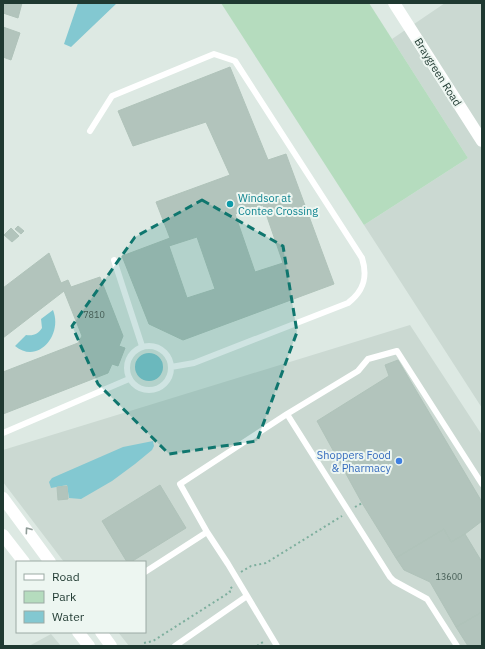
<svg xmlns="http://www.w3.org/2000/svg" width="485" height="649" font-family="'IBM Plex Sans',sans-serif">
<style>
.built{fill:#cbd9d2}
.green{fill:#b5dcbe}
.water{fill:#83c8d1}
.building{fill:#b2c4bc;stroke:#b0c3ba;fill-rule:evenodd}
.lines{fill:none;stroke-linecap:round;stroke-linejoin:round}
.path{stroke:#7dae9d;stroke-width:2;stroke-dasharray:2 3;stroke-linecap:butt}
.service{stroke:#fff;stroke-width:6}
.minor{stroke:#fff;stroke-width:12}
.tertiary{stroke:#fff;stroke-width:12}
.oneway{stroke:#8f9c98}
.marked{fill:#0f766e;fill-opacity:0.2;stroke:#0f766e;stroke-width:3;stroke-dasharray:8 5;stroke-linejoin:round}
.culture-dot{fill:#0f9aa8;stroke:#edf6f1;stroke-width:1.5}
.shop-dot{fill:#3f7fe0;stroke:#edf6f1;stroke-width:1.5}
.labels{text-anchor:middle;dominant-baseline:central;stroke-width:4;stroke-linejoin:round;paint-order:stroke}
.number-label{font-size:9px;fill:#445c54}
.street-label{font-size:11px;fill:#1f3931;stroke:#edf6f1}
.culture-label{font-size:11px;fill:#0d838f;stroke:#edf6f1;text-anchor:start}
.shop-label{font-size:11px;fill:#366cbe;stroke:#edf6f1;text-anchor:end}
</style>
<rect width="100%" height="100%" fill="#dde9e3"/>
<!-- built -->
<path class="built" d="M445 3H482V408L364 225 468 158 392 39Z
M410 325 482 435V646H129L118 632H145V562H64L3 482V450Z
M51 634 61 646H29Z"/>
<!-- green -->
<path class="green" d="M221 3H369L468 158 364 225Z"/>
<!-- water -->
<path class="water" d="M78 3H117L71 47 64 44Z
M53 310C63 335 38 365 15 346L26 335C34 336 38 334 42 328L41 319Z
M135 367a14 14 0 1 1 28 0a14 14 0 1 1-28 0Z
M153 441 154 446 152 450 135 464 112 481 81 499 69 498 67 485 51 488 49 482 52 478 123 447Z"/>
<!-- building -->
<path class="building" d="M3 3H22L18 18 3 13Z
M3 27 20 33 11 60 3 57Z
M230 67 268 160 286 154 334 284 183 340 149 324 122 256 170 238 156 202 230 175 206 122 133 146 118 111ZM263 205 283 263 255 272 235 214ZM197 237 215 289 187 298 169 246Z
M18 226 24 231 21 234 15 229Z
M11 228 19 236 12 242 4 235Z
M49 253 61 283 68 280 71 287 100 277 123 336 119 346 125 348 118 366 112 364 108 373 3 414V372L78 343 82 336 64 291 3 338V288Z
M398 360 482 502V521L465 534 451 542 444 529 396 558 362 503 317 421 389 376 385 365Z
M160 485 186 528 131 562H127L102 521Z
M67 486 68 499 58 500 57 487Z
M444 529 451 542 465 534 482 562V612L456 627 430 582 404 570 396 558Z
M482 612V646H468L456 627Z"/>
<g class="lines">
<!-- path -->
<path class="path" d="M355 507 362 503
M241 572 251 566 266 563 342 516
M144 643 153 641 230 592 229 590 233 586
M257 646 263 642"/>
<!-- service -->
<path class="service" d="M90 131 112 96 214 54 235 61 362 258C368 277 364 291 348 303L194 363 171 367
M114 260 142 346
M127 368a22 22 0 1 1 44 0a22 22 0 1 1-44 0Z
M287 414 390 577 394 581 427 599 457 646
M3 433 129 379
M145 572 207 532
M175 646 247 596
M277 646 228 564 207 532 180 484 287 414 358 371 368 359 397 351 482 484"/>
<!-- minor -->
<path class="minor" d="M394 3 482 141"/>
<!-- tertiary -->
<path class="tertiary" d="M3 498 50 562
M3 535 24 562
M78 632 89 646
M101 632 111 646"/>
</g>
<!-- one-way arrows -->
<defs><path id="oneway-chevron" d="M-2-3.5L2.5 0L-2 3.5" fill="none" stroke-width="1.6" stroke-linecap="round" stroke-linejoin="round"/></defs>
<use class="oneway" href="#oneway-chevron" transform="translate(28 530) rotate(-126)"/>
<!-- marked area -->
<path class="marked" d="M202 200 283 246 297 332 257 441 169 454 98 384 72 326 135 237Z"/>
<!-- markers -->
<circle class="culture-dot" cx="230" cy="204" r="4"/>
<circle class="shop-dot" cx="399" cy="461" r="4"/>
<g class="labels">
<!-- number labels -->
<g class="number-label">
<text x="94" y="314">7810</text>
<text x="449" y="576">13600</text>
</g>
<!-- street labels -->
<g class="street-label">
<text transform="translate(438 72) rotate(58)">Braygreen Road</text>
</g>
<!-- culture labels -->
<g class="culture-label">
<text x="238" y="198">Windsor at<tspan x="238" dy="13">Contee Crossing</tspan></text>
</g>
<!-- shop labels -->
<g class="shop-label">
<text x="391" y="455">Shoppers Food<tspan x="391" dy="13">&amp; Pharmacy</tspan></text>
</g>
</g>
<!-- border -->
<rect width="485" height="649" fill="none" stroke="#1f3931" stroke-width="8"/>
<!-- legend -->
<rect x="16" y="561" width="130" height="72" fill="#edf6f1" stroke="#9baaa4"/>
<rect x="24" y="574" width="20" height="6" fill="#ffffff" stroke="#9baaa4"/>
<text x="52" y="581" font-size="12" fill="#1f3931">Road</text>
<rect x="24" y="591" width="20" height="12" fill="#b5dcbe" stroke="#9baaa4"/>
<text x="52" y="601" font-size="12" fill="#1f3931">Park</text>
<rect x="24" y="611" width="20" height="12" fill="#83c8d1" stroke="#9baaa4"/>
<text x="52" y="621" font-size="12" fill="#1f3931">Water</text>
</svg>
